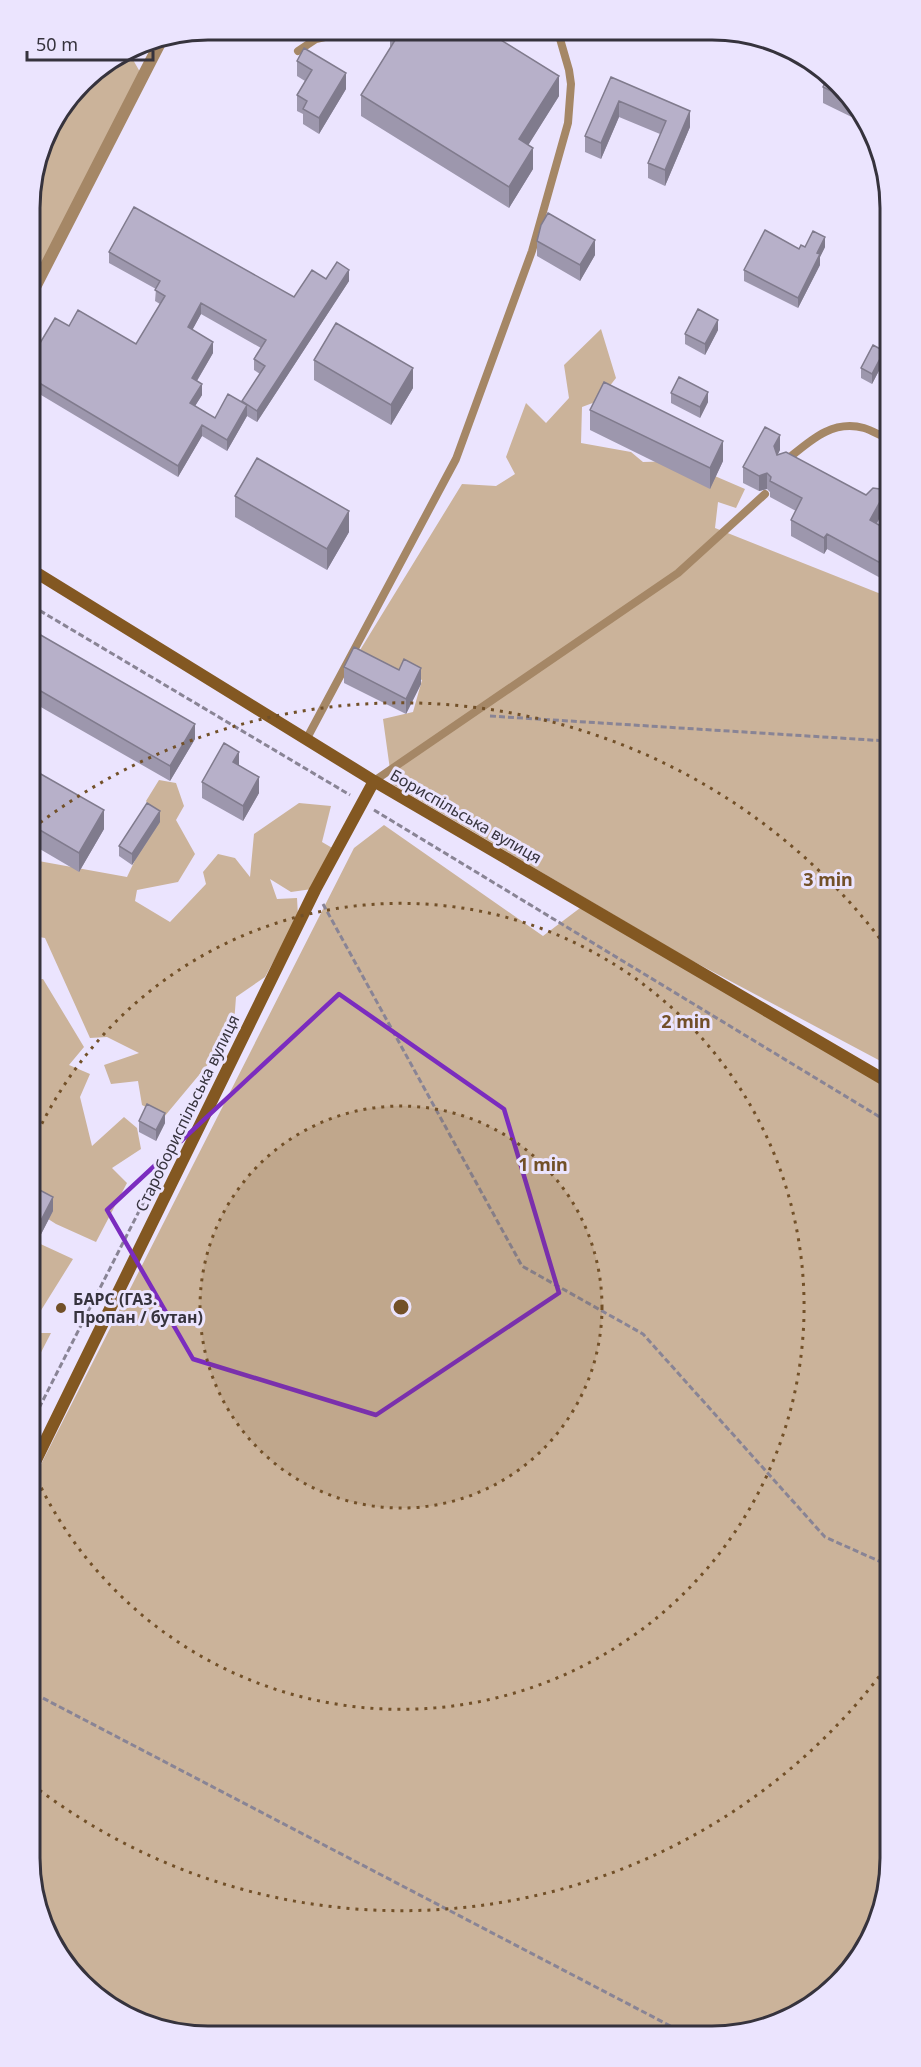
<svg xmlns="http://www.w3.org/2000/svg" width="921" height="2067" font-family="'Noto Sans',sans-serif">
<style>
.green{fill:#cbb39a}
.lines{fill:none;stroke-linecap:round;stroke-linejoin:round}
.path{stroke:#898495;stroke-width:3;stroke-dasharray:6 3;stroke-linecap:butt}
.lane{stroke:#a58766;stroke-width:8}
.street{stroke:#a58766;stroke-width:12}
.secondary{stroke:#835822;stroke-width:12}
.wall{fill:#9d97ad;fill-rule:evenodd}
.shaded-wall{fill:#807b8d}
.building{fill:#b7b0c9;stroke:#807b8d;stroke-width:1.5}
.marked{fill:none;stroke:#7b2cbf;stroke-width:4.5;stroke-linejoin:round}
.ring{fill:none;stroke:#725028;stroke-width:3;stroke-dasharray:3 6}
.poi-dot{fill:#725028;stroke:#ebe4fe;stroke-width:2}
.labels{text-anchor:middle;dominant-baseline:central;stroke-width:6;stroke-linejoin:round;paint-order:stroke}
.street-label{font-size:16px;fill:#36333d;stroke:#ebe4fe}
.poi-label{font-size:16px;font-weight:bold;fill:#36333d;stroke:#ebe4fe;text-anchor:start}
.rim{fill:none;stroke:#36333d;stroke-width:3}
.centre{fill:#725028;stroke:#ebe4fe;stroke-width:3}
.ring-label{font-size:18px;text-anchor:middle;font-weight:bold;fill:#725028;stroke:#ebe4fe;stroke-width:6;stroke-linejoin:round;paint-order:stroke}
</style>
<rect width="100%" height="100%" fill="#ebe4fe"/>
<!-- green -->
<path class="green" d="M128 51 140 72 31 284 30 196 48 130 91 75Z
M601 329 616 378 598 401 582 407 581 443 631 452 643 462 680 461 745 489 736 508 718 502 715 528 886 596 888 1065 687 958 392 784 383 719 413 712 422 680 405 672 354 660 462 484 496 486 515 474 506 457 526 403 546 423 569 398 564 365Z
M159 780 176 783 184 806 176 820 195 854 178 882 137 890 135 901 170 922 206 884 203 872 218 854 235 858 250 877 254 834 299 803 331 806 322 842 334 849 312 889 291 892 270 879 277 899 297 898 298 916 265 977 236 997 234 1024 224 1045 164 1117 142 1105 138 1081 111 1084 104 1065 139 1053 107 1037 90 1038 45 938 33 936V860L127 877 156 816 146 801Z
M384 825 543 936 580 908 888 1076 891 1871 878 1926 854 1967 812 2007 759 2031 174 2034 91 1992 60 1957 36 1905 35 1476 354 848Z
M43 979 84 1047 69 1065 90 1074 80 1097 92 1146 124 1117 137 1128 141 1149 112 1168 127 1183 96 1242 56 1224 34 1210 33 980Z
M34 1241 73 1259 40 1312 34 1305Z
M34 1333H51L34 1366Z"/>
<g class="lines">
<!-- path -->
<path class="path" d="M32 606 350 795
M490 716 887 741
M374 810 888 1122
M323 904 522 1266 643 1334 825 1537 890 1566
M35 1416 163 1164
M35 1694 680 2031"/>
<!-- lane -->
<path class="lane" d="M298 51 316 39 351 31
M784 462C808 443 830 419 864 428 871 430 879 435 886 438
M306 740 456 459 532 251 568 123 571 84 569 70 558 32
M374 781 678 573 765 494"/>
<!-- street -->
<path class="street" d="M31 295 162 39"/>
<!-- secondary -->
<path class="secondary" d="M32 570 374 781 888 1082
M35 1462 315 890 374 781"/>
</g>
<!-- wall -->
<path class="wall" d="M390 33 559 96 528 145 533 169 509 208 361 116V95L390 48Z
M297 61 346 89 319 134 303 124V114L297 111V95L305 81 297 76Z
M830 75 867 119 870 126 823 103V87Z
M611 77 690 127 665 186 648 178V163L660 134 619 117 601 159 585 152V136Z
M537 241 595 255 580 281 537 256Z
M805 247H825L820 257V265L798 308 744 281V270Z
M109 252 294 297 326 279 349 281 257 422 247 416 227 451 202 436 178 477 31 389V358L69 326 136 344 160 304 155 301 156 289 109 263ZM201 314 261 348 254 359V370L260 374 242 402 215 418 195 406 202 395 197 381 213 353 192 330Z
M718 330 705 355 685 344V334Z
M314 360 413 388 391 425 314 380Z
M884 361 872 384 861 378V368Z
M671 393 708 402 700 418 671 403Z
M590 410 723 461 710 489 590 430Z
M780 450 777 455 882 513 877 524 886 529V581L827 549 824 554 791 536V520L796 511 770 497V492L767 489 759 491 743 483V467Z
M235 496 349 532 327 570 235 517Z
M32 630 195 739 170 781 32 702Z
M344 667 421 684 406 714 344 683Z
M239 765 259 793 243 821 202 798V782Z
M32 769 104 829 79 872 33 845Z
M160 822 132 865 119 856V846Z
M139 1121 165 1123 156 1141 139 1132Z
M34 1187 53 1211 37 1242 34 1240Z"/>
<!-- shaded-wall -->
<path class="shaded-wall" d="M346 73V89L319 134V118Z
M559 76V96L519 160V139Z
M619 101V117L601 159V143Z
M690 111V127L665 186V170Z
M533 148V169L509 208V187Z
M825 237V247L820 257V265L798 308V298L817 253Z
M595 240V255L580 281V265Z
M349 270V281L257 422V411Z
M201 303V314L188 338V327Z
M718 320V330L705 355V344Z
M213 342V353L192 389V378Z
M884 351V361L872 384V374Z
M413 368V388L391 425V405Z
M202 384V395L190 414V403Z
M708 392V402L700 418V407Z
M247 405V416L227 451V440Z
M202 425V436L178 477V466Z
M780 435V450L774 462V446Z
M723 441V461L710 489V468Z
M33 464V475L31 478V468Z
M767 473V489L759 491V476Z
M882 498V513L870 536V520Z
M349 511V532L327 570V549Z
M827 534V549L824 554V538Z
M421 668V684L406 714V699Z
M195 724V739L170 781V766Z
M239 752V767L233 762Z
M259 777V793L243 821V806Z
M104 810V829L79 872V853Z
M160 811V822L132 865V854Z
M165 1113V1123L156 1141V1130Z
M53 1197V1211L37 1242V1228Z"/>
<!-- building -->
<path class="building" d="M392 31 488 32 559 76 519 139 533 148 509 187 361 95 397 37 390 33Z
M304 48 346 73 319 118 303 109 307 101 297 95 312 70 297 61Z
M830 74V75L853 102 823 87Z
M611 77 690 111 665 170 648 163 666 121 619 101 601 143 585 136Z
M134 207 294 297 312 270 326 279 337 262 349 270 257 411 242 401 265 366 254 359 266 340 201 303 188 327 213 342 192 378 202 384 190 403 215 418 228 394 247 405 227 440 202 425 178 466 31 378V358L55 318 69 326 78 310 136 344 165 296 155 290 160 281 109 252Z
M548 213 595 240 580 265 537 241 541 225Z
M765 230 799 249 801 245 805 247 813 231 825 237 817 253 820 254 798 298 744 270Z
M698 309 718 320 705 344 685 334Z
M336 323 413 368 391 405 314 360Z
M873 345 884 351 872 374 861 368Z
M679 377 708 392 700 407 671 393Z
M604 382 723 441 710 468 590 410Z
M765 427 780 435 774 446 777 455 786 452 866 495 873 488 880 489 882 498 870 520 886 529V566L827 534 824 538 791 520 802 498 770 481 771 477 767 473 759 476 743 467Z
M257 458 349 511 327 549 235 496Z
M32 630 195 724 170 766 32 686Z
M354 647 399 670 404 659 421 668 406 699 344 667Z
M224 743 239 752 233 762 259 777 243 806 202 782Z
M32 769 104 810 79 853 33 826Z
M147 803 160 811 132 854 119 846Z
M147 1104 165 1113 156 1130 139 1121Z
M34 1187 53 1197 37 1228 34 1227Z"/>
<!-- marked area -->
<path class="marked" d="M339 994 504 1109 559 1293 376 1415 193 1359 107 1210Z"/>
<!-- distance rings -->
<circle cx="401" cy="1307" r="201" fill="#725028" fill-opacity=".12"/>
<g class="ring">
<circle cx="401" cy="1307" r="201"/>
<path d="M34 1140A403 403 0 1 1 36 1477"/>
<path d="M890 1662A604 604 0 0 1 38 1789M33 828A604 604 0 0 1 887 948"/>
</g>
<!-- markers -->
<circle class="poi-dot" cx="61" cy="1308" r="6"/>
<g class="labels">
<!-- street labels -->
<g class="street-label">
<text transform="translate(466 816) rotate(30)">Бориспільська вулиця</text>
<text transform="translate(187 1113) rotate(-64)">Старобориспільська вулиця</text>
</g>
<!-- poi labels -->
<g class="poi-label">
<text x="73" y="1299">БАРС (ГАЗ.<tspan x="73" dy="18">Пропан / бутан)</tspan></text>
</g>
</g>
<!-- crop -->
<path d="M0 0H921V2067H0ZM208 40H712A168 168 0 0 1 880 208V1858A168 168 0 0 1 712 2026H208A168 168 0 0 1 40 1858V208A168 168 0 0 1 208 40Z" fill="#ebe4fe" fill-rule="evenodd"/>
<path class="rim" d="M208 40H712A168 168 0 0 1 880 208V1858A168 168 0 0 1 712 2026H208A168 168 0 0 1 40 1858V208A168 168 0 0 1 208 40Z"/>
<circle cx="401" cy="1307" r="9" class="centre"/>
<g class="ring-label">
<text x="828" y="886">3 min</text>
<text x="686" y="1028">2 min</text>
<text x="543" y="1171">1 min</text>
</g>
<!-- scale -->
<path d="M27 51v9h126v-9" fill="none" stroke="#36333d" stroke-width="3"/>
<text x="36" y="51" font-size="18" fill="#36333d" stroke="#ebe4fe" stroke-width="4.5" paint-order="stroke">50 m</text>
</svg>
